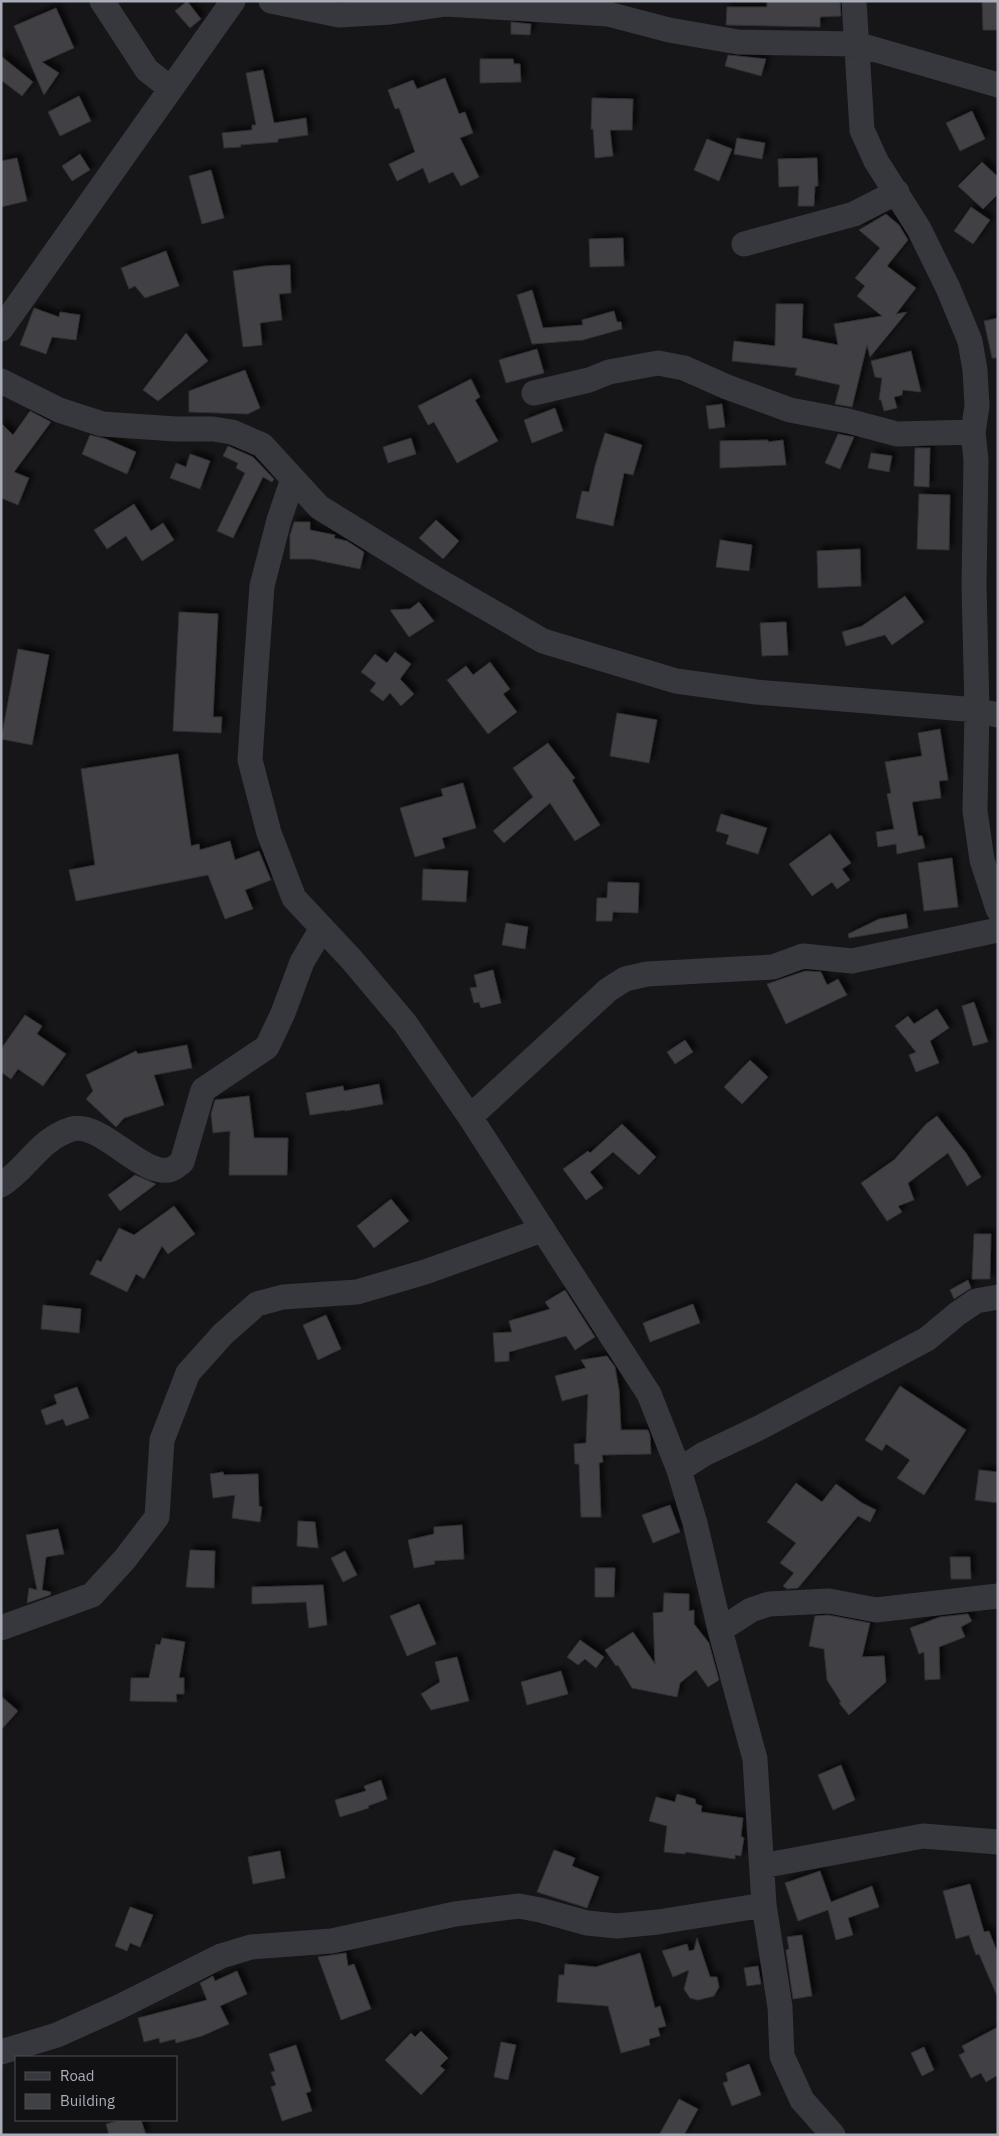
<svg xmlns="http://www.w3.org/2000/svg" width="999" height="2136" font-family="'IBM Plex Sans',sans-serif">
<style>
.building{fill:#404145;stroke:#303034;filter:url(#shadow)}
.lines{fill:none;stroke-linecap:round;stroke-linejoin:round}
.minor{stroke:#37383d;stroke-width:25}
</style>
<defs>
<filter id="shadow"><feDropShadow dx="4.5" dy="-4.5" stdDeviation="2.5" flood-color="#0009"/></filter>
</defs>
<rect width="100%" height="100%" fill="#161618"/>
<!-- building -->
<path class="building" d="M187 1 201 19 190 28 175 11Z
M767 1H840L841 16 820 17V27L726 25 727 7H767Z
M982 1H998V30H983Z
M56 8 74 48 42 62 59 73 44 95 14 26Z
M511 22 531 24 530 35 511 34Z
M728 55 766 59 761 76 725 66Z
M1 56 33 82 22 96 1 80Z
M480 59H513L514 64H520L521 82 480 83Z
M263 70 274 123 306 118 308 135 278 139V142L240 145 241 147 224 148 222 133 252 130V125H256L246 73Z
M445 78 459 114 465 112 473 133 460 138 479 177 461 186 453 172 429 183 423 168 397 181 389 164 415 152 399 108 395 109 388 90 413 80 417 89Z
M79 96 91 121 60 136 48 112Z
M592 98 633 99 632 130H610L613 156 595 158 593 129H591Z
M972 111 985 139 960 151 946 123Z
M737 138 765 143 762 159 734 154Z
M707 139 732 149 719 181 694 170Z
M80 154 90 170 72 181 62 166Z
M17 158 27 201 1 207V161Z
M817 158 818 186H815L814 206H798L799 186 779 187 778 159Z
M982 162 998 177V194L983 209 958 186Z
M211 170 224 218 202 224 189 176Z
M971 207 990 220 973 244 954 231Z
M886 214 899 225 908 240 887 266 916 288 896 314 907 312 870 357 867 345 852 407 835 404 840 385 795 375 797 368 732 361 734 341 775 346 776 304H803L802 338 838 345 834 324 882 316 857 296 865 286 855 278 880 248 859 230Z
M623 238 624 266 590 267 589 239Z
M166 251 179 286 145 298 135 286 129 289 121 268Z
M290 265 291 293 279 294 282 320 260 323 262 345 243 347 233 271 265 266Z
M532 290 543 328 583 325 582 320 614 311 617 322H621L622 329 583 340 532 344 517 295Z
M34 308 59 317 60 312 80 315 76 340 52 337 46 354 20 345Z
M998 318V358H992L984 321Z
M186 333 208 361 158 401 143 390Z
M537 349 544 373 506 383 499 360Z
M911 351 921 392 903 390 902 395 894 397 897 408 884 411 881 400H879L882 378 875 377 871 361Z
M245 370 260 408 248 414 189 412V391Z
M471 379 480 397 475 400 498 441 457 463 434 422 428 425 418 406Z
M722 404 725 427 709 429 706 406Z
M555 408 563 431 532 443 524 420Z
M30 411 51 422 14 472 29 478 18 505 1 498V423L13 435Z
M605 433 642 445 633 475 624 473 613 526 576 518 582 491 589 492 595 466Z
M838 434 854 437 840 469 825 463Z
M90 435 106 439 136 452 127 474 82 454Z
M411 438 416 454 388 463 383 447Z
M768 440V442L783 440 786 465 720 468V441Z
M228 446 253 457 274 479 272 482 263 477 233 538 217 531 245 473 236 468 238 463 223 456Z
M915 448H930L929 487 914 486Z
M871 453 892 456 889 472 868 468Z
M190 454 210 461 200 489 170 478 176 463 186 467Z
M919 494 950 495 949 550 917 549Z
M134 504 151 531 163 523 174 540 142 561 126 536 107 549 94 530Z
M436 520 459 541 443 559 419 538Z
M294 522H310V530L335 535 334 538 347 541 364 552 360 569 312 559H290V535Z
M720 540 752 545 749 571 716 567Z
M860 549 861 586 818 588 817 551Z
M905 596 924 622 892 645 885 635 846 646 842 632 862 626Z
M419 602 434 621 409 637 390 610 410 609Z
M179 612 218 614 213 717H222L221 733 173 731Z
M786 622 788 655 762 656 760 623Z
M18 649 49 655 32 745 1 739Z
M395 652 411 664 400 679 414 694 401 706 390 693 383 701 370 691 376 683 361 672 375 654 387 663Z
M490 662 510 689 503 694 517 712 488 734 447 680 466 666 473 675Z
M617 713 657 720 649 763 610 756Z
M940 729 948 780 939 781 941 798 912 802 918 836H922L925 848 897 854 896 844 878 847 876 832 894 829 887 794 891 793 885 762 922 756 918 733Z
M548 743 575 778 572 780 600 825 575 841 550 803 504 843 493 831 533 797 513 768Z
M178 754 191 846 199 844 200 850 230 841 235 860 259 851 271 880 245 890 253 909 225 919 208 875 76 901 69 870 95 865 81 769Z
M463 783 476 828 442 838 445 848 415 857 400 808 443 796 441 789Z
M721 814 767 828 758 854 726 844 729 835 716 831Z
M830 834 851 863 842 869 850 880 837 889 832 882 812 896 789 864Z
M952 858 958 907 924 911 918 863Z
M423 869 468 871 466 902 422 900Z
M608 882 639 883 638 913 613 912 612 921H596L597 898H607Z
M906 914 908 928 849 938 848 934 879 919Z
M506 923 528 927 525 949 502 945Z
M493 970 501 1003 481 1008 479 1002 474 1003 470 988 477 987 474 975Z
M805 971 821 972 827 985 838 979 847 995 786 1024 767 984Z
M974 1002 988 1042 973 1046 962 1006Z
M937 1009 949 1028 930 1041 939 1063 916 1072 909 1055 916 1052 895 1026 908 1016 914 1024Z
M25 1015 42 1026 37 1034 66 1054 43 1086 18 1069 11 1079 1 1072V1049Z
M685 1040 693 1052 675 1064 667 1052Z
M187 1045 192 1068 154 1075 164 1105 124 1118 116 1127 86 1099 93 1091 86 1075 136 1051 138 1054Z
M750 1060 768 1077 742 1104 724 1087Z
M379 1084 383 1104 345 1111V1110L310 1115 306 1093 343 1086 344 1091Z
M249 1096 254 1138H288L287 1175H229L230 1131 213 1133 211 1114 215 1100Z
M937 1116 966 1153 981 1177 967 1186 948 1153 908 1183 914 1200 898 1206 902 1212 887 1221 861 1183 894 1160 926 1124Z
M622 1124 656 1157 639 1175 613 1152 590 1172 603 1188 586 1200 563 1169 588 1151 590 1153Z
M135 1175 156 1184 120 1211 108 1195Z
M391 1199 409 1221 374 1248 357 1226Z
M174 1206 195 1234 168 1254 162 1246 144 1279 136 1274 127 1292 90 1274 97 1260 101 1262 119 1228 134 1235Z
M974 1234H991L990 1279H972Z
M968 1280 971 1288 954 1299 950 1290Z
M565 1290 595 1337 575 1350 566 1336 509 1352V1361L495 1362 493 1333 512 1332 509 1321 550 1309 545 1302Z
M693 1304 700 1323 650 1342 643 1323Z
M43 1305 81 1309 79 1333 41 1329Z
M326 1315 341 1349 318 1360 303 1325Z
M607 1356 615 1367 619 1390 621 1430H648L650 1436 651 1454 602 1455 603 1462 599 1463 601 1517H581L579 1464H575L574 1444 586 1443 588 1394 562 1401 555 1376 586 1368 581 1360Z
M900 1386 966 1430 924 1495 897 1478 910 1460 886 1444 882 1451 865 1440Z
M77 1387 89 1418 66 1426 63 1419 46 1425 41 1410 57 1404 54 1395Z
M979 1470 998 1472V1503L975 1500Z
M223 1472 224 1475 258 1474 259 1506 262 1507 260 1522 232 1518 235 1495 213 1498 210 1474Z
M796 1483 822 1502 836 1484 862 1503 876 1510 870 1522 858 1516 798 1588 787 1589 783 1586 794 1573 780 1563 796 1543 767 1522Z
M670 1505 680 1532 653 1543 642 1515Z
M298 1521 315 1522 318 1548 297 1546Z
M462 1525 464 1559 434 1561 435 1564 414 1568 408 1540 434 1534V1527Z
M58 1529 64 1554 46 1557 42 1590 51 1592 50 1595 27 1603 29 1588 37 1590 26 1535Z
M190 1550 215 1551 214 1588 186 1587Z
M345 1551 357 1575 343 1582 331 1558Z
M950 1557H970L971 1579H951Z
M595 1568H615L614 1597H595Z
M323 1585 327 1625 309 1628 306 1602 252 1604V1587Z
M664 1593 689 1594V1611L694 1610V1624L709 1643 719 1680 708 1687 696 1670 680 1683 677 1697 632 1688 618 1665 616 1666 605 1650 633 1632 655 1664 653 1613 663 1612Z
M419 1604 436 1644 407 1656 390 1616Z
M968 1614 972 1621 961 1627 965 1637 939 1647 940 1679 925 1680 924 1652 919 1654 910 1628 940 1617Z
M828 1615 870 1623 862 1657 884 1656 886 1682 849 1715 839 1703 841 1702 827 1680 824 1649 809 1646 815 1616Z
M162 1638 185 1642 179 1678H184V1694H176L177 1702 130 1701 131 1678H149L156 1644 160 1645Z
M580 1640 604 1657 596 1668 585 1659 578 1665 567 1657Z
M457 1657 469 1701 431 1710 421 1694 440 1682 435 1662Z
M561 1671 568 1694 527 1705 521 1682Z
M1 1696 18 1711 1 1730Z
M841 1765 855 1800 833 1810 818 1775Z
M381 1780 387 1799 368 1806 369 1808 340 1817 335 1800 366 1791 364 1786Z
M677 1794 695 1799 696 1804 702 1806 701 1812 743 1818 741 1836 744 1838 741 1856 735 1855V1859L686 1852 685 1854 664 1852 667 1826 649 1821 656 1797 675 1802Z
M554 1850 575 1858 572 1866 599 1877 587 1908 537 1892Z
M280 1851 285 1878 253 1884 248 1857Z
M820 1871 831 1902 872 1886 879 1907 848 1918 853 1935 836 1940 828 1910 798 1921 785 1883Z
M970 1884 984 1932 989 1931 998 1954V1998L979 1954 976 1955 969 1935 956 1939 943 1891Z
M130 1907 153 1915 140 1947 130 1943 127 1951 115 1946Z
M802 1935 812 1996 793 1999 786 1950 789 1949 787 1937Z
M697 1938 710 1977H717L719 1987 714 1996 698 2000 690 1998 684 1989 689 1970 673 1977 662 1951 687 1944 689 1951 694 1950Z
M346 1953 348 1966 354 1964 371 2009 341 2020 318 1957Z
M640 1953 655 2008 660 2006 666 2026 658 2028 660 2036 649 2039 650 2045 621 2053 608 2006 557 2002 559 1975H564L565 1964 596 1967Z
M758 1966 761 1984 747 1986 744 1968Z
M237 1971 247 1994 220 2006 229 2024 202 2036 176 2043 175 2039 160 2043 159 2038 144 2042 138 2018 207 2000 200 1983 213 1976 215 1981Z
M998 2027V2075L986 2082 981 2073 971 2078 959 2055 965 2052 962 2046Z
M421 2031 448 2058 440 2066 445 2070 421 2095 385 2060 411 2033 415 2037Z
M501 2042 516 2045 508 2080 494 2077Z
M296 2045 311 2091 306 2093 312 2111 282 2121 271 2087 276 2085 271 2072 275 2071 269 2054Z
M924 2047 934 2070 922 2076 911 2053Z
M749 2064 761 2095 732 2106 723 2083 728 2081 726 2073Z
M679 2099 698 2109 684 2135H659Z
M121 2120H141L146 2135H109L106 2124Z"/>
<g class="lines">
<!-- minor -->
<path class="minor" d="M102 1 147 70 171 89
M271 1 339 15 391 12 446 4 608 14
M595 1 608 14 669 30 738 42 856 44 998 85
M854 1 862 130 876 161 919 229 948 288 970 341 975 370 977 406 973 432 976 460 974 585 977 710 975 811 982 860 998 909
M744 244 854 214 897 192
M1 329 233 1
M1 381 59 410 102 424 176 429H213L232 432 262 445 319 507 434 578 543 641 676 681 756 692 977 710 998 715
M534 393 589 380 609 372 658 363 684 368 727 387 790 410 848 421 897 434 973 432
M293 479 279 520 262 586 255 683 250 760 269 833 294 898 352 960 405 1023 470 1117 649 1394 679 1470 695 1523 720 1630 755 1759 764 1905 780 2007 782 2056 802 2100 833 2135
M470 1117 608 990 625 979 647 974 773 967 803 956 852 961 998 930
M1 1185C28 1168 39 1139 72 1129 102 1121 144 1180 172 1169 175 1168 179 1164 182 1162L203 1090 267 1047 283 1013 302 962 322 928
M679 1470 704 1454 761 1427 927 1339 957 1314 976 1301 998 1297
M1 1628 92 1595 125 1559 157 1517 162 1440 188 1373 223 1334 257 1304 283 1297 357 1292 425 1272 542 1230
M720 1630 751 1610 769 1604 829 1601 876 1610 998 1596
M762 1866 923 1836 998 1842
M1 2052 57 2035 117 2008 221 1956 251 1947 332 1941 455 1914 519 1906 540 1910 587 1923 617 1926 658 1922 764 1905"/>
</g>
<!-- border -->
<rect width="999" height="2136" fill="none" stroke="#a8adb8" stroke-width="5"/>
<!-- legend -->
<rect x="15" y="2056" width="162" height="65" fill="#111113" stroke="#4d4f55"/>
<rect x="25" y="2072" width="25" height="8" fill="#37383d" stroke="#4d4f55"/>
<text x="60" y="2081" font-size="15" fill="#a8adb8">Road</text>
<rect x="25" y="2094" width="25" height="15" fill="#404145" stroke="#4d4f55"/>
<text x="60" y="2106" font-size="15" fill="#a8adb8">Building</text>
</svg>
